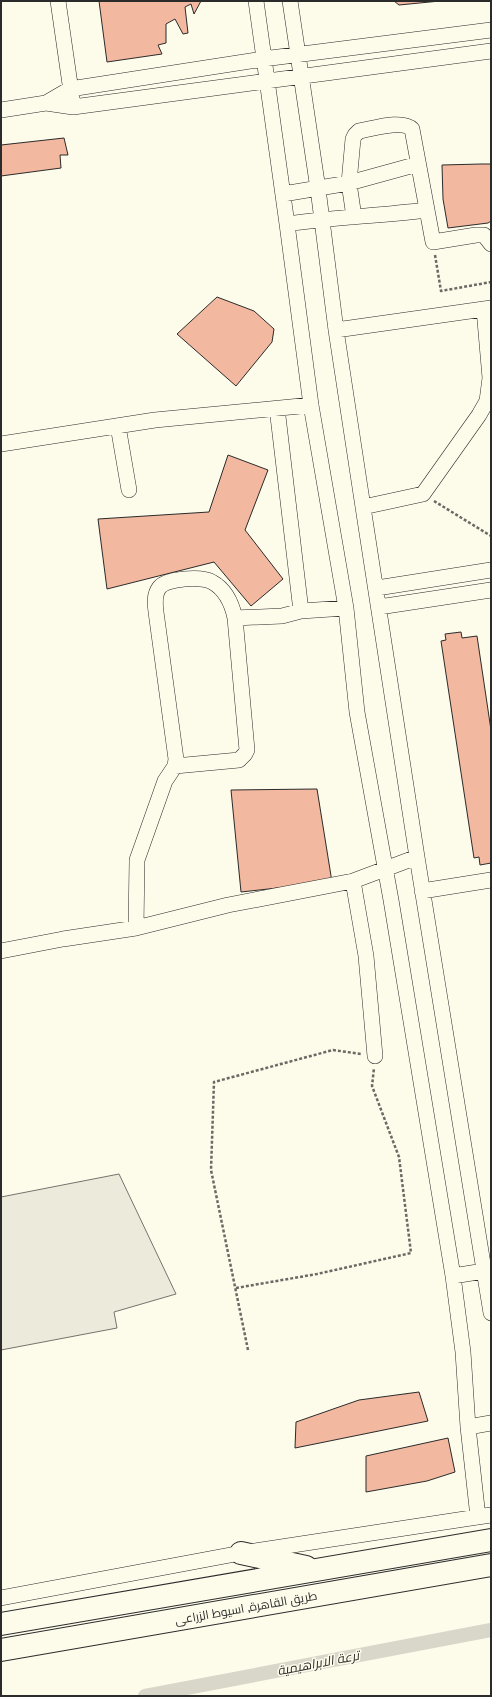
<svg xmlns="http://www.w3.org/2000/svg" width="492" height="1697" font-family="'Space Grotesk',Cairo,sans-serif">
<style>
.green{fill:#ecebdb;stroke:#74746e}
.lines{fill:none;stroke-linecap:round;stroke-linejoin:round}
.canal{stroke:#d8d7c9;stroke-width:14}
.building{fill:#f2b8a0;stroke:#2b2b2b}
.minor-casing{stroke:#2b2b2b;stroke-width:16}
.highway-casing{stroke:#2b2b2b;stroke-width:24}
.path{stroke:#6a6964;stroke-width:2.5;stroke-dasharray:3 2;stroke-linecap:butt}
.minor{stroke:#fdfbea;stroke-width:15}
.highway{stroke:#fdfbea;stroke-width:22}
.labels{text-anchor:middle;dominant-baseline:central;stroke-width:3;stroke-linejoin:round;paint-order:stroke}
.street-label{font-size:12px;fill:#2b2b2b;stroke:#fdfbea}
.water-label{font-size:13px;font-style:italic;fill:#2b2b2b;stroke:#fdfbea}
</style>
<rect width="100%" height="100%" fill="#fdfbea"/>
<!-- green -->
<path class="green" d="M119 1174 176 1294 114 1312 117 1328 1 1350V1197Z"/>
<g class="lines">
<!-- canal -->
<path class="canal" d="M145 1696 491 1630"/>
</g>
<!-- building -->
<path class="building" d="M99 1H201L194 14 191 4 185 7 188 33 183 34 175 19 166 24V43L158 45 162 54 107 62Z
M394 1H440L399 5Z
M64 138 68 155H60L61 168 1 176V145Z
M481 164H491V221L488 223 448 228 443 199 442 165Z
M217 297 254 311 274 329 272 342 236 386 177 334Z
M228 455 268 470 245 530 283 579 251 606 214 562 107 589 98 519 209 512Z
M461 632 462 638 477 636 491 730V863L480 865 479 857 474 858 441 641 446 640 445 634Z
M317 789 332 882 241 892 231 790Z
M419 1392 428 1421 295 1448 296 1422 359 1400Z
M448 1438 455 1472 427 1481 366 1492V1456Z"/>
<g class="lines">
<!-- minor casing -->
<g class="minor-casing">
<path id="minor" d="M58 1 72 98
M256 1 287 224 311 405 346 608 357 712 391 900 453 1276 463 1352 468 1427 478 1517
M290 1 318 189 336 330 363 507 417 857 491 1313
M46 103 70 89 263 59 491 30
M1 110 46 103 73 107 491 51
M283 194 349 183 418 164
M354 217 349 183 353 139 355 135 359 131C372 129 402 119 412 129L433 242 476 235H484L491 244
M287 224C333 217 380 216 426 210
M336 330 491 308
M277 408 301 611
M118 426 129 490
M1 444 155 420 311 405
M363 507 423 494 479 415 487 401 490 378 484 309
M377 588 491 570
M379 607 491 590
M175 766 239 760 245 754 247 750 235 618
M353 881 366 956 375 1056
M422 891 491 880
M136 928 137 860 165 781 175 766 176 759 156 612C155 604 154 595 159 588 166 578 202 576 212 582 225 589 232 604 235 618L282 616 301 611 346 608
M1 951 63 939 136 928 228 905 353 881 417 857
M453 1276 484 1271
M468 1427 491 1423
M1 1598 241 1553 491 1515"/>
</g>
<!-- highway casing -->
<g class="highway-casing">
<path id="highway" d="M241 1553 306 1567
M1 1624 491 1540
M1 1650 491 1565"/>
</g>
<!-- path -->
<path class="path" d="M435 255 441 291 491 282
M434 501 491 536
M236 1288 317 1274 411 1253 399 1157 372 1086 374 1068
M248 1350 211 1170 214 1082 333 1050 361 1054"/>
<!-- minor -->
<use href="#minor" class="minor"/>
<!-- highway -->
<use href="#highway" class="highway"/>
</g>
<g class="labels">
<!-- street labels -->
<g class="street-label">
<text transform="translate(246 1608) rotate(-10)">طريق القاهرة, اسيوط الزراعى</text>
</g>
<!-- water labels -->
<g class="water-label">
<text transform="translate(318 1663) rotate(-11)">ترعة الابراهيمية</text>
</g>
</g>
<!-- border -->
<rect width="492" height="1697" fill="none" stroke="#2b2b2b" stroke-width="4"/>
</svg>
